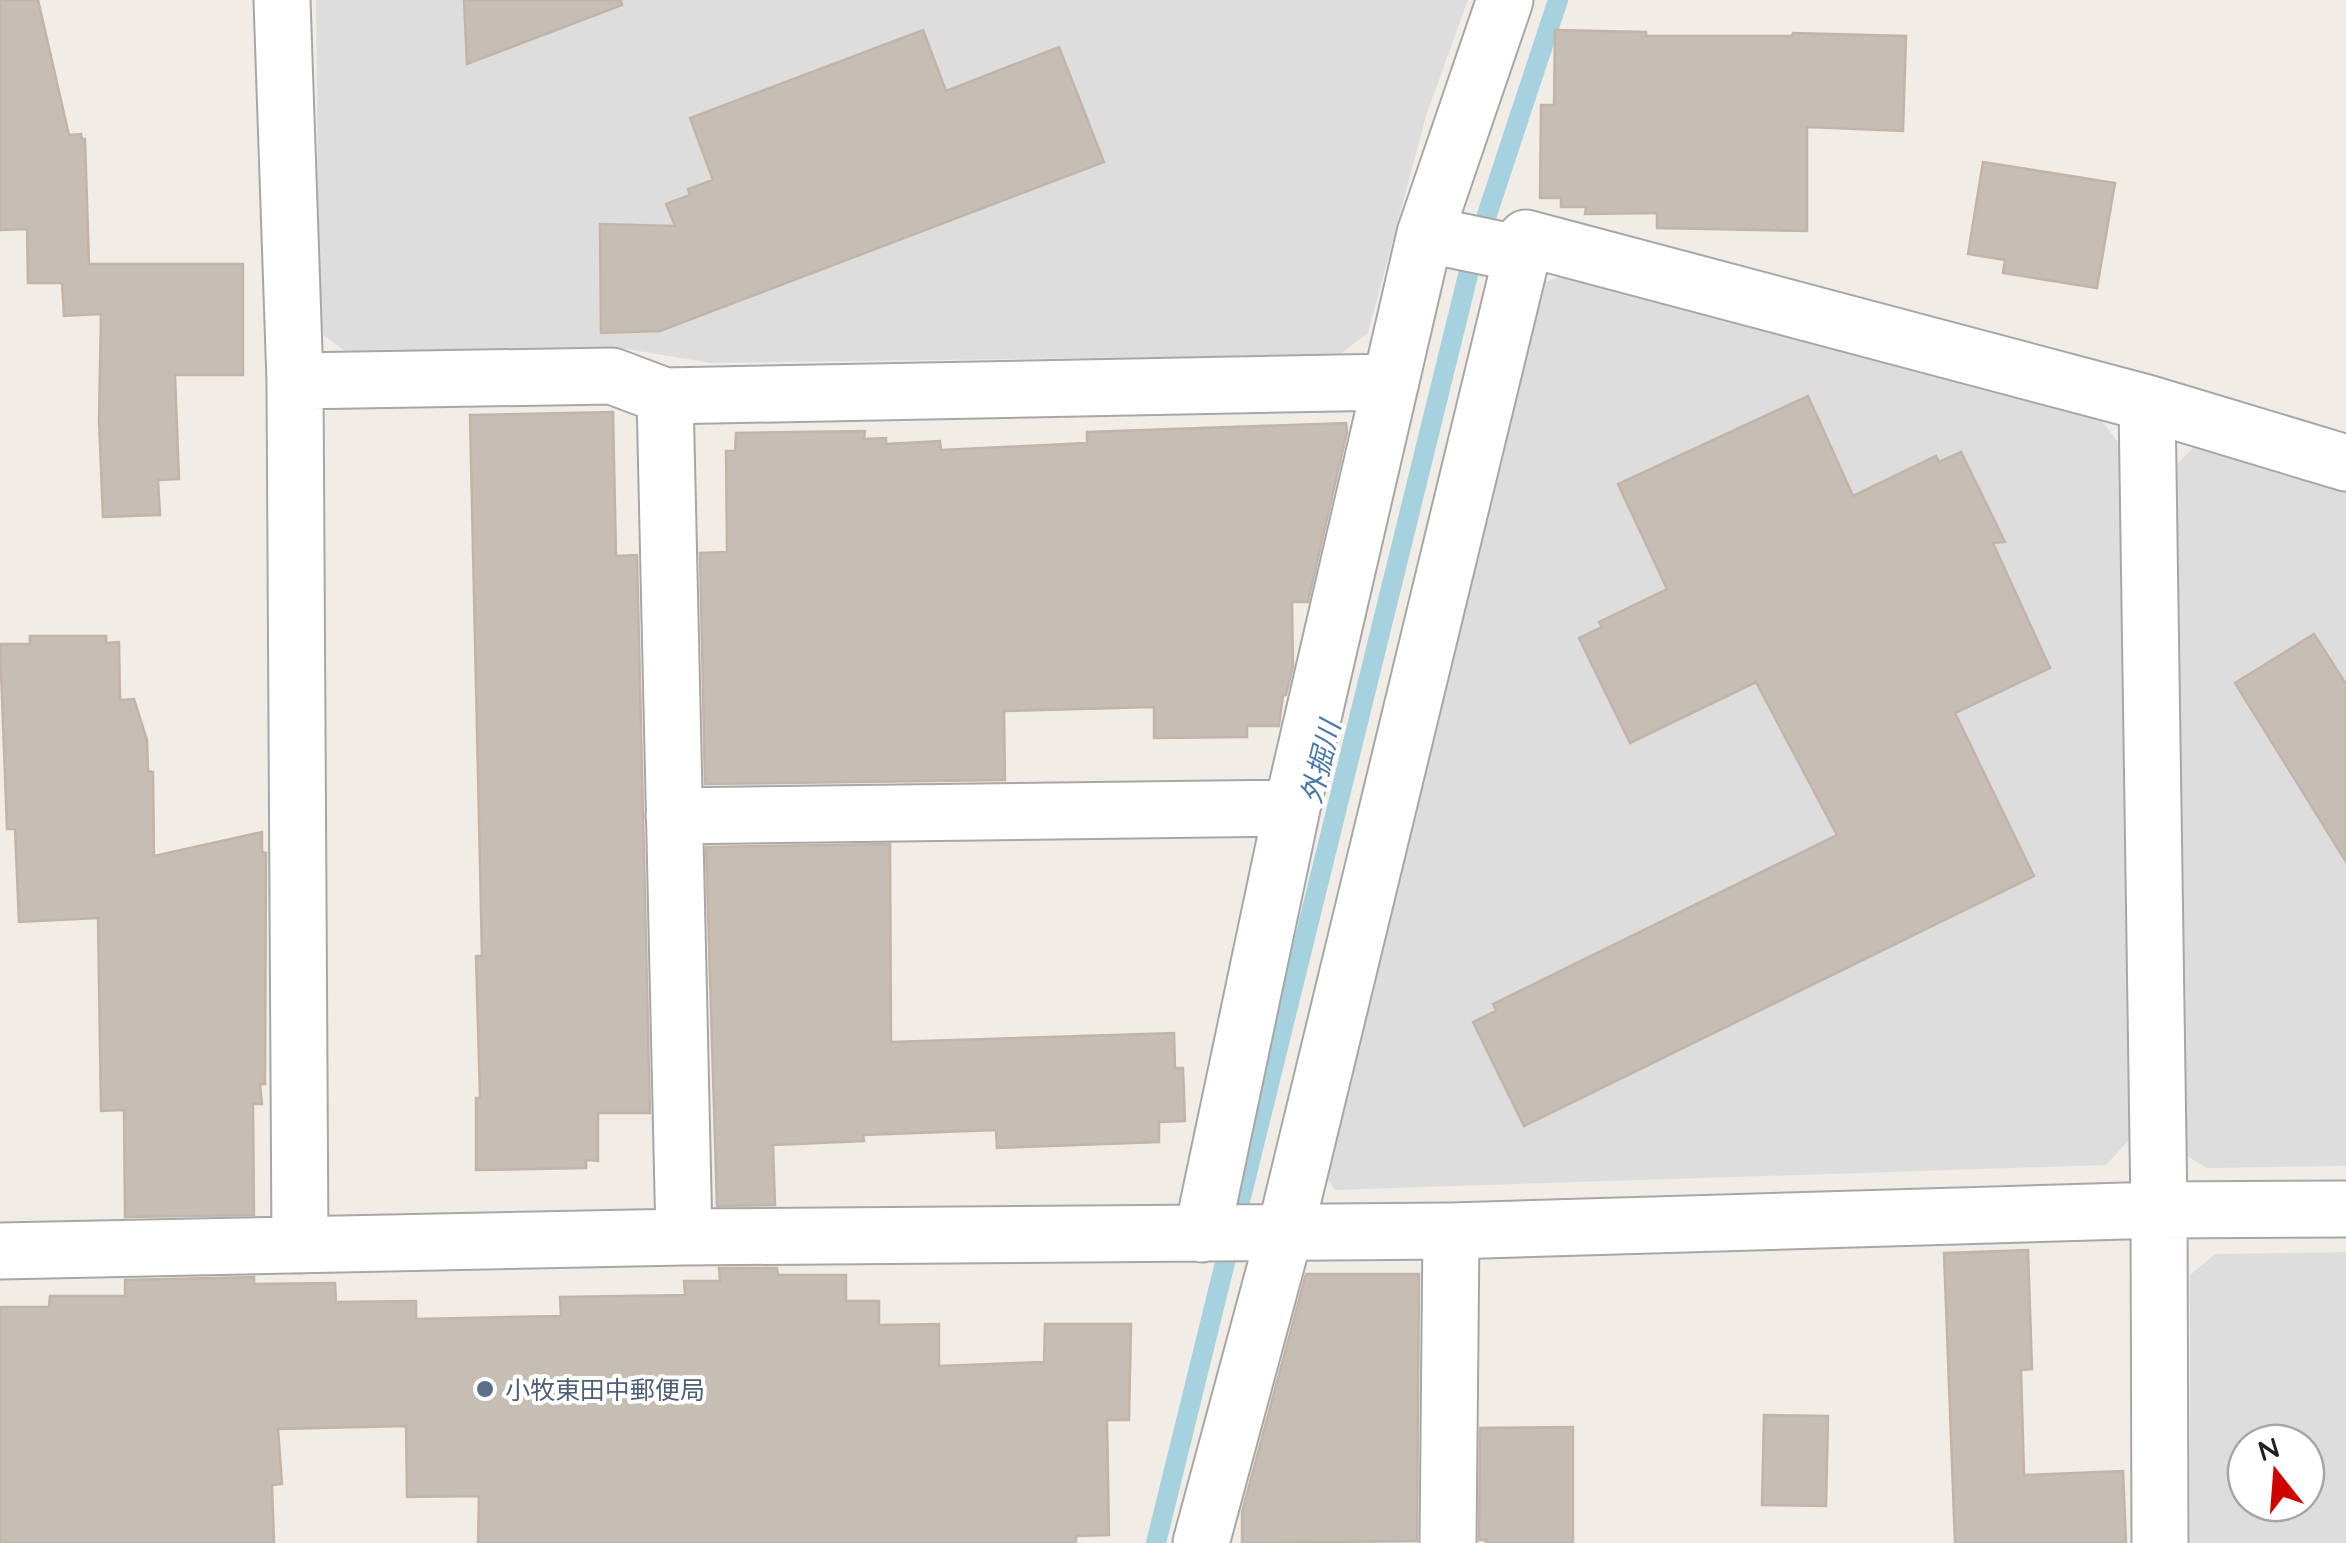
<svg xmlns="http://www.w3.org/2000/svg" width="2346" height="1543" font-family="Quicksand,'Noto Sans JP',sans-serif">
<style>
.residential{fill:#dedddd;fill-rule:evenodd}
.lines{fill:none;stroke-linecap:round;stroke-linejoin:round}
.stream{stroke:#a6d2df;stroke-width:20}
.building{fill:#c6bdb5;stroke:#c3b4a8;stroke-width:2.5}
.street-casing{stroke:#a7a7a7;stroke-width:59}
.street{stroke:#fff;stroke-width:55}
.service-dot{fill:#5c6f8a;stroke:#fff;stroke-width:4}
.labels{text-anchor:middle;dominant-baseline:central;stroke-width:8;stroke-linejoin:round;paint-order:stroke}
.service-label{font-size:25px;fill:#4e5e75;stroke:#fff;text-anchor:start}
.water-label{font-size:28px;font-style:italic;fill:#4678ab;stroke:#fff}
</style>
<rect width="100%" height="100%" fill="#f1ede6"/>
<!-- residential -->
<path class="residential" d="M316 0H1468L1426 116 1368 333 1339 355 711 363 614 347 345 351 319 332Z
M1567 274 2095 412 2121 446 2130 1139 2106 1165 1335 1190 1318 1164 1537 285Z
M2193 448 2346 491V1166L2207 1168 2185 1155 2175 466Z
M2346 1252V1543H2190V1275L2215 1254ZM2246 1443H2306V1503H2246Z"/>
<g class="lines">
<!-- stream -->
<path class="stream" d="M1156 1543 1471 263 1558 0"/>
</g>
<!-- building -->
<path class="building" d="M0 0H38L69 135 81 134 82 139H85L89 264H243V375H175L179 479 158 480 160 515 103 517 99 420 101 314 64 316 62 283H28L27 229 0 230Z
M464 0H621L622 5 467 64Z
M923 30 946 91 1059 47 1104 162 660 331 601 333 600 224 675 226 666 204 690 195 688 189 713 180 690 118Z
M1555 30 1646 32V36H1792L1793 33 1906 36 1903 131 1807 127V231L1657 228V213L1585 214 1586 207H1561V198H1540L1541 105H1554Z
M1983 162 2115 183 2097 288 2003 273 2005 260 1968 254Z
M1808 396 1853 496 1936 456 1939 462 1961 452 2005 542 1993 543 2050 668 1955 713 2034 876 1524 1126 1473 1022 1496 1011 1493 1004 1837 835 1756 682 1630 743 1579 638 1602 627 1599 622 1667 589 1618 484Z
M613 412 616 556 637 555 650 1113H598V1161L586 1160V1168L476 1170V1098H480L476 956H482L470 415Z
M1346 423 1347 432 1308 602H1292L1293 666 1286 695H1283L1279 726H1247V737L1154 738V707L1004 711 1005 780 705 784 700 553 727 552 726 451H735L736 433 865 431 864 439 886 438V444L940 441 941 450 1087 443V432Z
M2314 634 2346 684V862L2235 683Z
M30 636H106V643L119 642 120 700 134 699 147 740 148 771 153 772 154 856 262 832V852L266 853 265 1084H260L262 1104H253L254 1215 125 1217 124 1110 101 1111 98 918 19 922 15 829H7L0 644H30Z
M890 844 891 1042 1174 1033 1175 1068H1183L1185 1121 1159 1122V1142L997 1148 996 1130 863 1135 864 1141 773 1145 775 1205 717 1206 706 847Z
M2028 1250 2032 1369 2021 1370 2024 1475 2123 1471 2126 1543H1955L1944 1253Z
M719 1268H777L778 1275H846V1301H879V1325L939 1324V1366L1044 1362 1045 1324H1131L1129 1420H1107L1109 1535 1076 1536V1543H478L479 1496 407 1497 406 1426 278 1429 282 1484 272 1485 274 1543H0V1307H49L50 1296H125V1280L254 1277V1284L335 1283 336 1302 416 1301V1319L561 1316 560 1297 685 1295 684 1281H720Z
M1306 1274H1419L1417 1541 1242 1543V1512Z
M1764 1415 1828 1416 1826 1506 1762 1505Z
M1573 1427V1543H1486V1540H1479L1480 1428Z"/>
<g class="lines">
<!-- street casing -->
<g class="street-casing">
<path id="street" d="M282 0 295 381 300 1245
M1425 234 1521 254
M295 381 612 376 665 396 1391 382
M665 396 684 1237
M2147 403 2159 1210 2160 1543
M674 816 1292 808
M1202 1234 1292 808 1425 234 1505 0
M0 1251 684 1237 1451 1231 2159 1210 2346 1209
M1201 1543 1285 1232 1526 238 2147 403 2346 463
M1448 1543 1451 1231"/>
</g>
<!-- street -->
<use href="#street" class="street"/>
</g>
<!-- markers -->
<circle class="service-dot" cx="485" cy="1389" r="10"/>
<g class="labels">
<!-- service labels -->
<g class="service-label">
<text x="505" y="1389">小牧東田中郵便局</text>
</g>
<!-- water labels -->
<g class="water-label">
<text transform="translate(1320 762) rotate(-76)">外掘川</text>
</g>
</g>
<!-- north arrow -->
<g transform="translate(2276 1473) rotate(343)"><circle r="48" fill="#ffffff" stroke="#a6a6a6" stroke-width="2.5"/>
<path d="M0-8L18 38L0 25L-18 38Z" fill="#d00200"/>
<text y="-15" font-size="28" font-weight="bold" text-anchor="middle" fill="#202020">N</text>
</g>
</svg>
